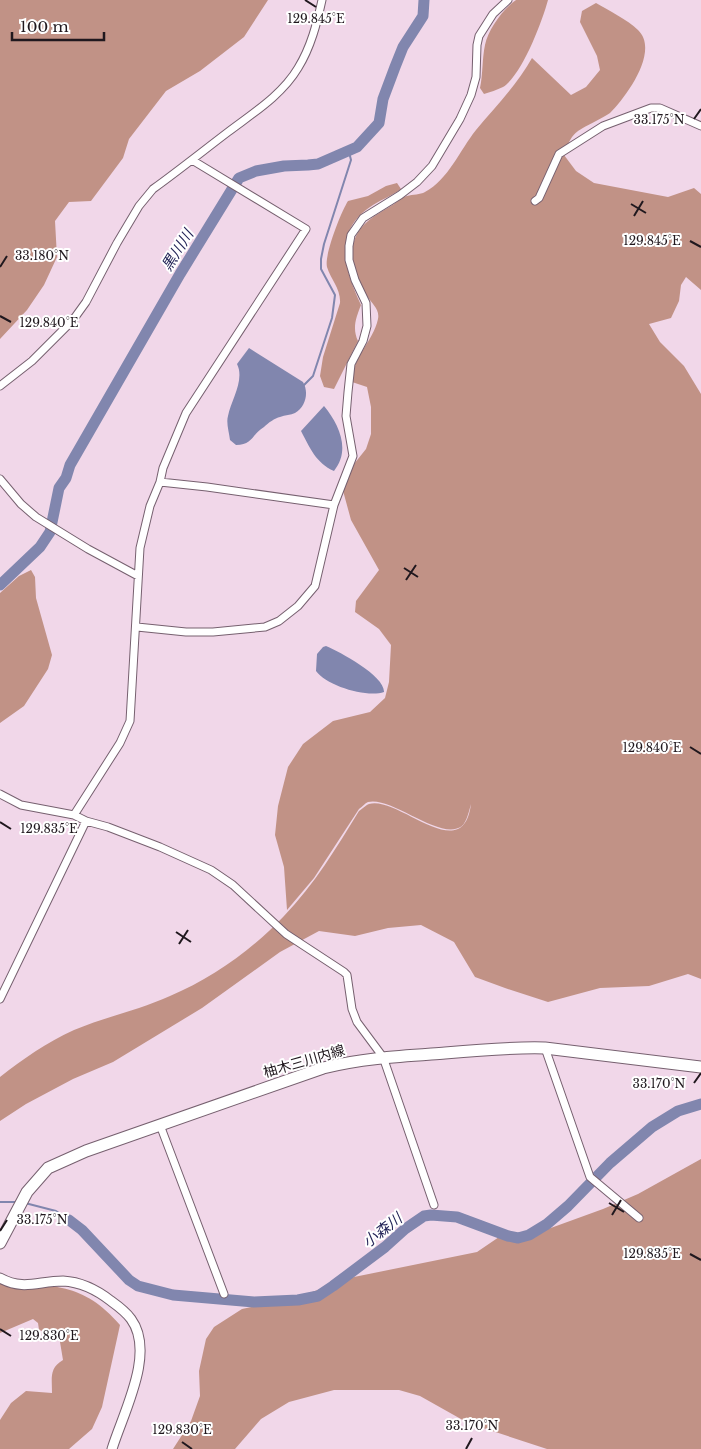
<svg xmlns="http://www.w3.org/2000/svg" width="701" height="1449" font-family="'Libre Baskerville','Noto Sans JP',serif">
<style>
.forest{fill:#c19286}
.water{fill:#8186ae}
.lines{fill:none;stroke-linecap:round;stroke-linejoin:round}
.stream{stroke:#8186ae;stroke-width:2}
.river{stroke:#8186ae;stroke-width:11}
.minor-casing{stroke:#76606f;stroke-width:9}
.tertiary-casing{stroke:#76606f;stroke-width:11}
.primary-casing{stroke:#76606f;stroke-width:13}
.minor{stroke:#fff;stroke-width:7}
.tertiary{stroke:#fff;stroke-width:9}
.primary{stroke:#fff;stroke-width:11}
.ticks{fill:none;stroke:#20181e;stroke-width:2}
.labels{text-anchor:middle;dominant-baseline:central;stroke-width:4;stroke-linejoin:round;paint-order:stroke}
.street-label{font-size:14px;fill:#20181e;stroke:#fff}
.water-label{font-size:15px;font-style:italic;fill:#242558;stroke:#fff}
.ticks-label{font-size:12px;text-anchor:middle;fill:#20181e;stroke:#fff;stroke-width:4;stroke-linejoin:round;paint-order:stroke}
</style>
<rect width="100%" height="100%" fill="#f1d7e9"/>
<!-- forest -->
<path class="forest" d="M0 0H268L244 37 200 71 166 91 129 139 123 158 91 201 69 202 55 221 57 257 44 285 27 310 0 339Z
M516 0H548C542 22 522 75 503 87 497 90 490 92 484 94L480 88C483 73 482 59 485 45 488 30 503 9 516 0Z
M596 3C608 10 628 20 638 30 660 51 626 97 610 113 606 116 601 118 596 121 575 132 572 132 564 155L576 171 594 183 668 197 694 188 701 194V290L686 277 681 285 679 301 671 318 649 324 660 342 684 366 701 394V979L688 974 649 986 600 988 548 1002 505 988 475 977 454 942 421 925 388 928 355 936 319 931 280 952 202 1008 113 1062 73 1079 26 1104 0 1121V1077C23 1059 47 1042 74 1030 105 1017 139 1010 170 996 213 978 253 949 284 916 314 885 337 847 359 811 362 809 366 805 369 804 398 795 463 868 471 804 469 811 467 821 462 826 441 842 392 796 368 802 365 803 362 807 359 809L314 878 287 910 284 867 275 835 278 806 288 767 303 744 333 721 370 712 385 698 389 682 391 645 379 629 355 612 356 601 379 570 351 520 342 487 350 469 366 449 371 434V407L367 387 352 382C352 357 373 342 378 319 380 309 372 304 367 296 359 282 350 263 353 246 357 223 377 215 394 204 398 201 402 197 407 196 413 194 420 195 425 192 448 180 460 150 476 130 495 107 517 85 532 58L571 95 586 87 600 70 597 56 580 22 582 11Z
M397 183 401 189C392 196 382 199 373 205 332 231 344 268 361 305 356 318 352 328 358 341L334 389 324 387 320 376 323 357 340 303C341 289 331 280 327 267 324 255 341 212 348 201L368 196 386 186Z
M31 570 35 577 36 598 52 655 48 669 24 706 0 723V593L19 576Z
M701 1159V1449H547L468 1423 420 1396 399 1390H334L289 1402 261 1419 235 1449H173L191 1421 200 1396 199 1371 206 1339 214 1327 242 1309 298 1297 354 1277 477 1252 499 1237 537 1233 603 1209 638 1194Z
M0 1284C52 1285 83 1282 120 1325L102 1407 92 1429 69 1449H0V1420L11 1403 26 1391 52 1393C52 1378 49 1368 63 1360L59 1336 39 1330 38 1323 33 1319 0 1333Z"/>
<!-- water -->
<path class="water" d="M249 348 303 382C309 392 306 407 295 413 291 415 285 415 280 417 275 418 268 423 264 427 252 434 253 445 236 445L230 440C229 432 226 423 228 416 231 400 245 380 237 364Z
M324 406C339 424 351 450 334 471 316 463 310 448 301 431Z
M326 646C340 652 385 676 384 692 367 698 327 686 316 671L317 654 323 647Z"/>
<g class="lines">
<!-- stream -->
<path class="stream" d="M303 386 313 376 332 318 335 295 321 269V259L324 244 351 160 349 152
M0 1202H18
M25 1203 56 1211 69 1220"/>
<!-- river -->
<path class="river" d="M0 585 40 547 50 532 59 488 66 478 70 465 180 274 239 178 256 171 284 166 308 165 318 164 357 147 379 123 383 99 395 67 403 47 423 16 424 0
M69 1220 82 1230 129 1280 138 1286 173 1295 254 1302 298 1300 318 1296 333 1286 385 1247 405 1229 424 1216 431 1215 457 1217 508 1236 518 1238 529 1235 547 1224 568 1206 610 1163 652 1127 678 1111 701 1104"/>
<!-- minor casing -->
<g class="minor-casing">
<path id="minor" d="M535 201 539 198 559 154 603 126 651 108H660L701 126
M0 386 32 361 73 320 86 302 117 243 139 206 153 189C178 171 203 151 228 132 253 113 282 95 298 68 311 47 317 23 322 0
M0 479 21 504 36 517 88 549 138 576
M160 482 207 487 334 505
M137 627 186 632H213L265 627 279 621 298 606 315 586 334 505 353 456 346 416 348 392 351 364 363 341 367 326 366 303 355 280 349 260V246L351 235 363 218 400 195 417 182 432 166 460 119 471 95 476 77 477 45 479 36 493 14 508 0
M0 794 21 805 74 815 86 821 108 827 160 847 211 870 233 885 286 934 344 972 347 975 352 1009 357 1022 383 1057 434 1205
M74 815 120 743 130 721 140 548 150 506 160 482 163 468 186 413 306 229 192 160
M0 999 86 821
M545 1048 590 1177 639 1218
M160 1125 224 1294"/>
</g>
<!-- tertiary casing -->
<g class="tertiary-casing">
<path id="tertiary" d="M0 1278C24 1291 38 1281 63 1281 81 1282 97 1290 111 1301 118 1306 126 1312 131 1319 156 1353 123 1413 112 1449"/>
</g>
<!-- primary casing -->
<g class="primary-casing">
<path id="primary" d="M0 1243 27 1192 48 1168 86 1151 323 1068C363 1058 404 1056 445 1053 478 1050 511 1047 545 1048L701 1067"/>
</g>
<!-- minor -->
<use href="#minor" class="minor"/>
<!-- tertiary -->
<use href="#tertiary" class="tertiary"/>
<!-- primary -->
<use href="#primary" class="primary"/>
</g>
<!-- ticks -->
<path class="ticks" d="M305 0 316 7M694 119 701 109M631 204 646 213M634 216 643 201M690 241 701 247M0 267 7 256M0 316 11 322M404 568 418 577M406 580 416 565M690 747 701 754M0 822 11 829M176 932 191 942M179 944 188 930M694 1083 701 1073M609 1203 624 1212M612 1215 621 1200M0 1231 7 1220M690 1254 701 1260M0 1329 11 1336M182 1442 192 1449M466 1449 472 1438"/>
<g class="labels">
<!-- street labels -->
<g class="street-label">
<text transform="translate(304 1061) rotate(-16)">柚木三川内線</text>
</g>
<!-- water labels -->
<g class="water-label">
<text transform="translate(177 250) rotate(-58)">黒川川</text>
<text transform="translate(382 1230) rotate(-38)">小森川</text>
</g>
</g>
<g class="ticks-label">
<text x="316" y="23">129.845°E</text>
<text x="659" y="124">33.175°N</text>
<text x="652" y="245">129.845°E</text>
<text x="42" y="260">33.180°N</text>
<text x="49" y="327">129.840°E</text>
<text x="652" y="752">129.840°E</text>
<text x="49" y="833">129.835°E</text>
<text x="659" y="1088">33.170°N</text>
<text x="42" y="1224">33.175°N</text>
<text x="652" y="1258">129.835°E</text>
<text x="49" y="1340">129.830°E</text>
<text x="472" y="1430">33.170°N</text>
<text x="182" y="1434">129.830°E</text>
</g>
<!-- scale -->
<path d="M12 32v8h92v-8" fill="none" stroke="#20181e" stroke-width="2.5"/>
<text x="20" y="32" font-size="15" fill="#20181e" stroke="#ffffff" stroke-width="4" paint-order="stroke">100 m</text>
</svg>
